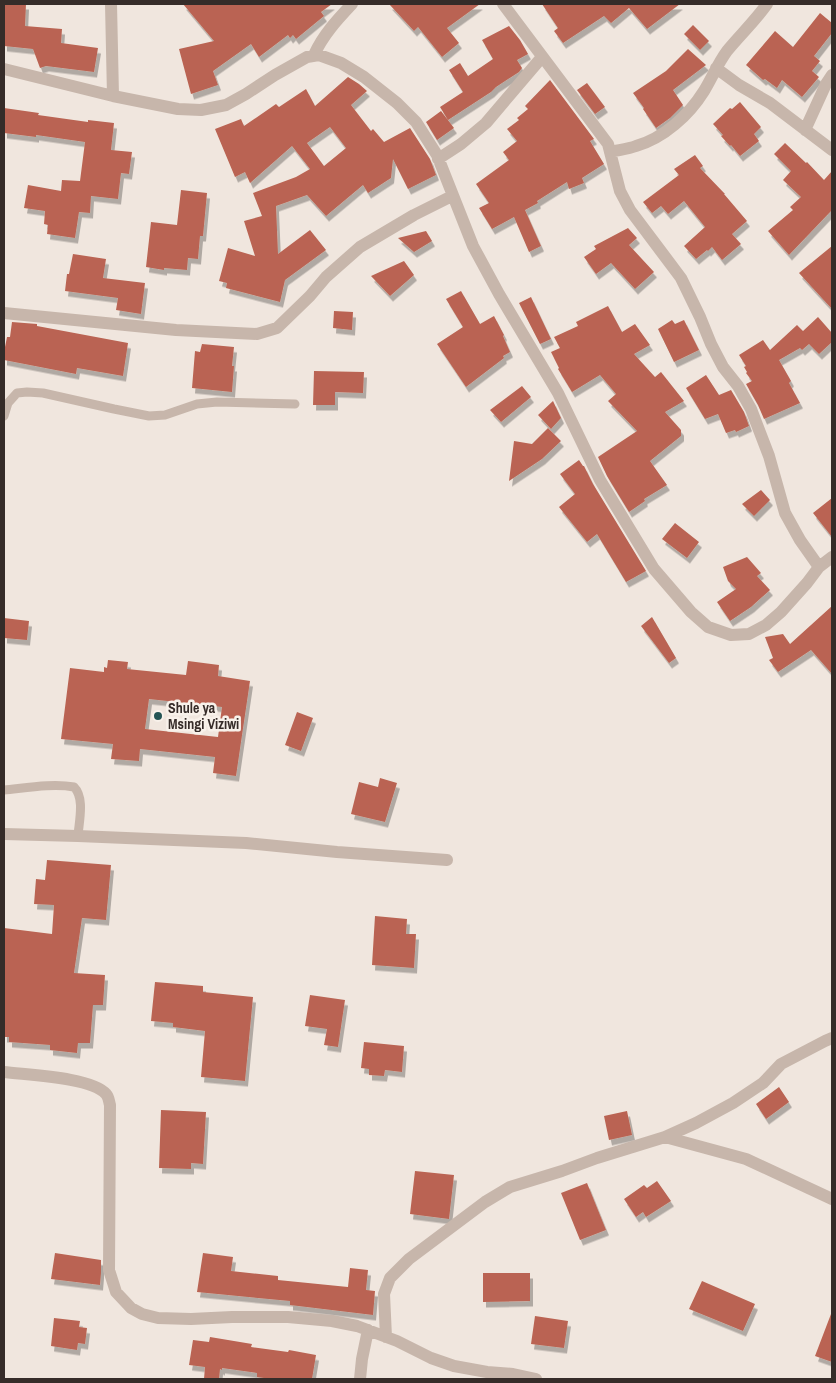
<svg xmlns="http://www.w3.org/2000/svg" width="836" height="1383" font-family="'Archivo Narrow',sans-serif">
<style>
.building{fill:#ba6452;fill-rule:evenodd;filter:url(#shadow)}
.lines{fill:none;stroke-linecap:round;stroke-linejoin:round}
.service{stroke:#c7b6ab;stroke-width:9}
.minor{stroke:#c7b6ab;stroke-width:12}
.poi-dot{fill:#235353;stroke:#f8f1ea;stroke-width:2}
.labels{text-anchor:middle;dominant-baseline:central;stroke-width:5;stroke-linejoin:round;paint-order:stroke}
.poi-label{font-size:14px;font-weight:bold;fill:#362c29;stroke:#f8f1ea;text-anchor:start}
</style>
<defs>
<filter id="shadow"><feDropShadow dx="3" dy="5.5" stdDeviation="0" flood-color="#0004"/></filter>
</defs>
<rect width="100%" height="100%" fill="#f0e6de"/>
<!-- building -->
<path class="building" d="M4 4H26L25 26 62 29 61 43 98 48 94 72 46 66 40 68 33 49 4 46Z
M183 4H332L321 12 324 16 296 39 293 35 290 38 288 35 259 57 251 44 213 71 218 85 191 94 179 49 214 41Z
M389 4H480L447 28 459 43 442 57 418 27 414 31Z
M542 4H680L647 29 629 8 611 23 604 16 563 43 554 31 558 28Z
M820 13 832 23V33L814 56 820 61 812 71 819 77 802 97 782 80 777 88 765 79 763 80 746 65 775 31 793 47Z
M693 25 709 41 700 50 684 34Z
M509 26 520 40 528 54 517 60 522 68 519 72 496 87 491 92 448 120 440 107 463 92 449 70 460 63 468 76 493 59 482 40Z
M688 49 706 65 673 90 683 105 670 118 656 128 643 109 644 108 633 93 666 71Z
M348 77 359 84 367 91 351 105 371 131 373 129 384 142 410 128 430 159 436 175 408 189 393 159 391 178 368 193 363 185 326 216 307 195 276 206 278 254 310 230 326 250 285 280 280 302 226 288 227 283 219 281 228 248 255 256 244 221 262 216 253 193 296 177 310 169 292 146 250 183 245 172 235 177 215 129 241 119 244 126 276 104 279 107 306 89 315 106ZM330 127 346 148 324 166 307 143Z
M550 80 594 139 590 141 604 164 582 178 584 183 569 189 567 182 537 201 538 203 525 210 541 246 529 252 514 217 492 229 479 208 489 203 476 184 509 160 503 152 517 141 507 129 519 120 517 118 528 109 525 106Z
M587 83 605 107 595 114 577 90Z
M740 102 761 127 754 134 759 141 740 156 731 145 730 146 721 136 723 135 713 124 730 108 732 109Z
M4 108 39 113 38 115 88 122V120L114 123 111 150 132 152 129 174 121 173 118 199 91 196 90 213 79 212 75 238 47 234 48 225 44 224 45 211 24 208 28 185 61 191 62 180 80 181 85 142 36 135V137L4 133Z
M441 111 454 128 437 140 426 122Z
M785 143 806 163 807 162 824 180 832 171V210L789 255 768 231 793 210 790 207 801 197 783 180 791 171 774 154Z
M695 155 703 166 700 168 725 194H724L747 221 732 234 741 244 722 260 712 247 708 251 707 250 696 259 684 246 705 227 684 201 668 214 661 206 652 213 643 202 679 175 674 169Z
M181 190 207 193 203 236H200L198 259 188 258 187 270 164 268V270L146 267 151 222 177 225Z
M628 228 637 238 629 245 654 272 635 289 611 263 596 274 584 257 596 249 594 246Z
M426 231 432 241 414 252 398 238Z
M832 246V309L799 273Z
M73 254 106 259 103 278 145 283 141 314 116 310 118 298 65 291 67 274H69Z
M404 261 414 275 390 296 371 276Z
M461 291 480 324 494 316 504 335 503 336 510 352 503 356 504 358 466 387 437 344 463 327 446 299Z
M531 297 551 339 540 344 519 303Z
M608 306 622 332 635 324 650 345 634 354 655 377 661 372 684 401 665 412 681 430V436L650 461 667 485 644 499 645 501 629 512 607 476 598 457 637 431 608 401 616 394 600 375 572 392 558 369 559 368 551 352 560 348 554 337 578 326 576 322Z
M334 311 353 312 352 330 333 328Z
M818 317 832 333V342L819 354 809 344 802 350 800 348 779 360 791 381 789 383 800 403 764 419 758 405 746 384 752 381 746 373 747 372 744 367 746 366 739 355 763 340 770 350 797 325 803 331Z
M672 320 675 324 684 320 699 350 674 362 658 329Z
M12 322 37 324V326L128 343 123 376 77 368 76 374 4 360V352L7 337H10Z
M202 344 234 347 232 366H234L232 392 192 388 195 351 200 352Z
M314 371 364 372 363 393 335 392V405H313Z
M706 375 719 395 731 390 744 412 749 426 736 432 735 430 726 433 718 414 705 419 686 388Z
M522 386 531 397 501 422 490 410Z
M553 401 561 418 551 429 538 415Z
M548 428 561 441 542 459 509 481 514 441 532 444Z
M579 460 583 466H584L593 484 646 571 626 582 597 534 587 542 559 507 575 494 560 474Z
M761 490 770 500 754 516 742 504Z
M832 498V537L813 513Z
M675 523 699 542 687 558 662 539Z
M747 557 761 573 757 576 770 590 751 607 730 621 717 602 736 589 728 581 723 567Z
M832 606V674L811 650 778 672 769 660 773 658 765 637 783 634 790 644Z
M652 617 676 658 669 663 641 626Z
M4 618 29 621 27 640 4 638Z
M108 660 128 662 127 669 186 675 188 661 219 665 218 676 250 681 236 776 213 773 215 757 140 749 139 761 111 759 113 744 61 739 70 668 104 672V667L107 668ZM149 699 222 707 218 737 145 729Z
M297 712 313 718 301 751 285 745Z
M380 778 397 783 385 822 351 814 359 782 378 787Z
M47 860 111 865 106 920 82 918 74 973 105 975 103 1005H93L90 1043H78L77 1053 50 1050V1045L9 1042V1037H4V928L52 934 54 905 34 904 36 879 45 880Z
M375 916 407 919 406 934H416L414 968 372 965Z
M155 982 203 986V992L253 997 245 1081 201 1077 205 1031 173 1027V1023L151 1021Z
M310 995 345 1000 338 1047 324 1045 327 1029 305 1026Z
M364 1042 404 1046 402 1072 385 1070 384 1076 369 1075V1069L361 1068Z
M779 1087 789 1102 766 1119 756 1104Z
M161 1110 206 1112 203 1164 191 1163V1169L159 1168Z
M627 1111 632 1135 609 1140 604 1116Z
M415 1171 454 1175 449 1219 410 1214Z
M657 1181 671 1201 646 1217 643 1212 636 1217 624 1199 644 1185 647 1188Z
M587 1183 606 1230 580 1240 561 1193Z
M55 1253 101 1260V1273L100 1285 51 1279Z
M203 1253 233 1257 231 1271 278 1276V1280L348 1287 350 1268 368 1270 366 1290 375 1291 373 1315 290 1305V1301L197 1292Z
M483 1273H530V1301L483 1302Z
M702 1281 755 1304 743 1331 689 1309Z
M831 1314H832V1362L815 1356Z
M535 1316 568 1321 564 1348 531 1344Z
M54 1318 80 1321 79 1327 87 1328 85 1344 78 1343 77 1350 51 1346Z
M210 1337 252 1344 251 1347 288 1352 289 1350 316 1355 312 1379H271L257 1377V1373L222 1368V1370L220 1369 219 1379H204L205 1367 189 1365 193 1340 209 1342Z"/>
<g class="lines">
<!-- service -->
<path class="service" d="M4 416 8 403 17 393 27 392 43 393 114 409 149 416 165 415 197 404 217 402 295 404
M4 790C25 788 53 783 74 787 85 798 79 821 78 836"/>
<!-- minor -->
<path class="minor" d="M111 4 113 96
M503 4 608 144 620 191 630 210 681 278 700 317 711 344 723 367 738 386 751 409 769 456 785 513 800 540 819 567
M314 55C323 35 337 20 352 4
M716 68 739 85 770 103 832 150
M4 69 113 96 178 109 201 110 226 105 246 94 275 75 307 57 319 55 341 63 364 77 397 103 416 122 437 155 473 246 499 294 558 393 600 480 654 569 691 612 708 627 731 635 749 634 766 625 781 612 807 583 819 567 832 557
M805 130 826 84 832 75
M610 152C618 150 628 149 636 146 664 138 689 115 704 91 712 78 718 63 727 51 740 35 755 21 767 4
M438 159 461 144 486 123 542 57
M4 313 176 330 257 334 277 328 310 296 326 277 360 247 414 215 452 196
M4 834 78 836 246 843 337 852 447 860
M4 1072C26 1075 92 1077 106 1094 109 1097 109 1102 110 1105L109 1270 116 1292 131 1308 142 1314 158 1318 191 1319 232 1317H288L332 1321 357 1326 397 1341 431 1358 454 1366 487 1372 513 1374 536 1379
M665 1137 746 1159 832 1199
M386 1337 384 1294 390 1278 409 1259 485 1202 510 1187 562 1171 597 1158 665 1137 696 1123 733 1103 763 1083 781 1064 825 1041 832 1038
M360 1379 362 1359 368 1330"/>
</g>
<!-- markers -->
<circle class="poi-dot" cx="158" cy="716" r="5"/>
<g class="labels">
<!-- poi labels -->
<g class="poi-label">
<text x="168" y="708">Shule ya<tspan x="168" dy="16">Msingi Viziwi</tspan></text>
</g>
</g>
<!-- border -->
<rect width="836" height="1383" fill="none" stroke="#362c29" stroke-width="10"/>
</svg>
